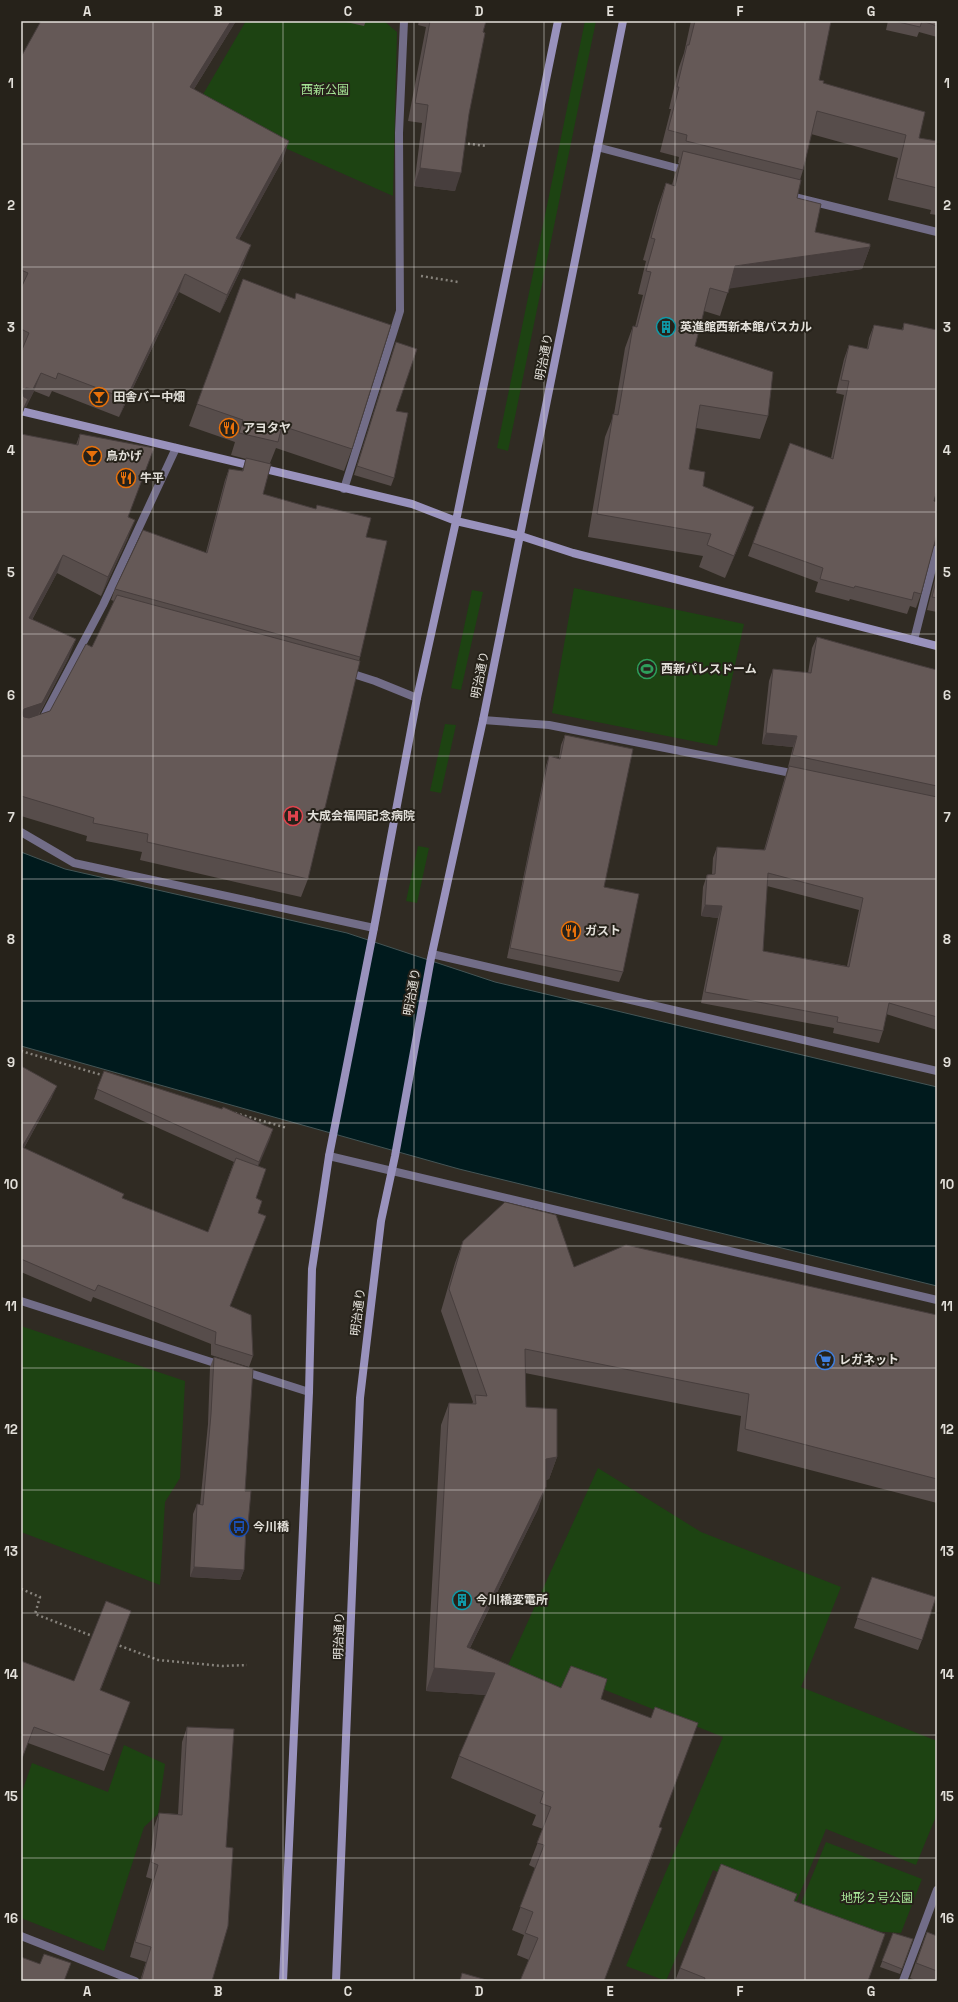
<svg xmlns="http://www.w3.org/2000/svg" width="958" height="2002" font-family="'Space Grotesk','Noto Sans JP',sans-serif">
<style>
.green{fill:#1d4312}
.water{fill:#001a1d;stroke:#445556}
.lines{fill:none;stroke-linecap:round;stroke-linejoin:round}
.path{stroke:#86827b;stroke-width:2.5;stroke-dasharray:2 3;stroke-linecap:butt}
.street{stroke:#726d88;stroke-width:8}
.secondary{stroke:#9992bd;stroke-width:8}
.wall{fill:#574d4b;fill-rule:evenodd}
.shaded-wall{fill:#473e3d}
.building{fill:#655957;stroke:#473e3d;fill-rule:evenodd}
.grid{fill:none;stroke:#e3e0da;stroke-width:1;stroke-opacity:0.55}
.labels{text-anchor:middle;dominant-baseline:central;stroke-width:4;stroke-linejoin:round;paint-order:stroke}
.park-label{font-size:12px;fill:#a7e597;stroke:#26221a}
.poi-label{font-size:12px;font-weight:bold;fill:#e3e0da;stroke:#26221a;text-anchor:start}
.street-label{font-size:12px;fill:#e3e0da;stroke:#26221a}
.neatline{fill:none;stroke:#e3e0da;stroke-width:1.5}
.grid-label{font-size:13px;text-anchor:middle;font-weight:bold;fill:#e3e0da}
</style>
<rect width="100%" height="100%" fill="#302b23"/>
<!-- green -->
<path class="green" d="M246 21H384L397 32 393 196 195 108Z
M585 21H596L508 451 497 448Z
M574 588 744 624 717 746 552 713Z
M472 590 483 592 461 690 451 688Z
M445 724 456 725 441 793 430 791Z
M418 846 429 848 417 903 406 901Z
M21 1326 185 1381 180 1478 165 1502 160 1585 21 1532Z
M598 1468 701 1532 841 1587 801 1687 937 1741V1814L916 1865 826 1829 796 1903 713 1870 666 1981 626 1966 723 1737 590 1684 569 1700 504 1674Z
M124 1745 165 1764 158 1814 144 1827 104 1951 21 1918V1795L32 1763 108 1792Z
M826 1842 922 1879 901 1933 870 1931 801 1903Z"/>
<!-- water -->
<path class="water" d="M21 852 65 869 347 933 495 982 937 1087V1286L459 1169 21 1046Z"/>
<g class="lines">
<!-- path -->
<path class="path" d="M463 143 486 146
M421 276 458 282
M21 1051 105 1076
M235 1113 287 1128
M21 1589 40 1597 35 1614 95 1637
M115 1644 158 1660 222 1666 247 1665"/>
<!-- street -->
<path class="street" d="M597 147 688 171
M786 195 937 232
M344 489 400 311 399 133 404 21
M914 640 937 549
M347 672 375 681 417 698
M483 720 549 725 796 774
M41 722 103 605 176 448
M21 832 74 863 374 928
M432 954 937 1071
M329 1156 937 1300
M21 1301 224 1366
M243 1371 309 1392
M21 1936 135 1981
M903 1981 937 1890"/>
<!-- secondary -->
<path class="secondary" d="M21 411 412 504 456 521 521 536 573 553 937 646
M283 1981 309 1392 312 1269 329 1156 374 928 417 698 456 521 558 21
M336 1981 360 1398 381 1221 395 1156 431 958 483 720 623 21"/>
</g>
<!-- wall -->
<path class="wall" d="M236 21 194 89 283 159 239 239 244 263 220 313 179 292 119 417 52 391 49 397 34 391 26 407 25 406 21 418 22 350H21V57Z
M347 21H366L364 26 346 22Z
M419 21H486L483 32 455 191 414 186 422 123 408 121 426 27 418 25Z
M691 21H831L819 80 823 83 919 138 937 141V215L930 214 931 210 888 200 898 158 811 134 803 170 800 180 797 198 815 232 870 247 862 269 729 288 720 316 704 311 695 346 768 416 760 439 696 428 689 469 703 486 746 529 725 578 699 567 703 556 588 537 605 437 614 414 625 348 633 326 635 327 643 295 638 294 646 261 643 260 658 206 666 183 672 185 675 174 679 163H678L679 157 660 152 671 109H669L679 67 684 53Z
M888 21H937V37L919 32 917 37 886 30Z
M243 279 352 449 344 471 276 448 270 463 263 494 316 509 317 505 366 537 360 657 308 879 301 897 140 860 142 852 86 841 87 836 21 816V434L76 445 80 434 129 517 128 538 101 596 57 573 32 620 69 657 39 715 50 711 92 647 114 601 111 600 115 589 206 552 225 480 229 469 242 471 246 459 231 455 235 442 189 426Z
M904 323 934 501 933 546 921 594 916 608 910 606 907 614 850 599 849 601 815 592 818 582 748 556 790 443 831 458 844 395 836 393 844 359 849 345 867 349 869 338 874 325 902 330Z
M396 342V411L394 478 391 486 354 475Z
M937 571V612L927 610Z
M817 637 918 665 937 670V1030L886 1014 883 1031 879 1043 833 1033 834 1028 701 1003 718 918 701 916 703 887 707 875 712 874 713 858 717 847 764 850 785 777 788 767 793 747 762 744 769 681 773 669 808 673 812 648ZM767 886 859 910 847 966 763 951Z
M565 735 604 887 623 972 619 982 507 958 546 766 549 756 559 758 561 745Z
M21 1066 52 1097 24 1148 122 1199 208 1232 234 1162 94 1099 104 1071 273 1129 258 1166 256 1198 258 1213 266 1216 230 1306 253 1356 249 1367 211 1355V1344L93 1297 91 1302 21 1272Z
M463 1241 574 1267 937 1315V1503L737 1451 741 1416 525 1373 526 1407 557 1457 549 1479 546 1480 538 1509 470 1648 561 1688 601 1699 659 1827 654 1851 604 1981H520L529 1960 517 1955 524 1935 512 1930 535 1868 529 1865 543 1829 532 1825 536 1815 451 1778 459 1756 486 1695 426 1691 441 1425 449 1403 472 1404 473 1402 441 1311 455 1263Z
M214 1357 245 1491 248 1525 246 1533 244 1570 240 1580 190 1577 193 1514 197 1504 200 1505 208 1424 210 1367Z
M872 1577 922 1640 918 1650 854 1628Z
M131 1611 100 1691 130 1702 104 1771 28 1743 21 1661 74 1681Z
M187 1727 212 1981H140L146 1962 130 1957 152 1879 146 1877 150 1862 154 1827 159 1813 178 1814 182 1742Z
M794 1901 868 1981H675L680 1968Z
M927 1932 937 1936V1981H917L910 1978Z
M893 1933 913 1939 900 1974 880 1967Z"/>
<!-- shaded-wall -->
<path class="shaded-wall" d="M231 21H236L184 105 190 87Z
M289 141 283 159 230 256 236 238Z
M420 168 461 173 455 191 414 186Z
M251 245 244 263 220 313 227 295Z
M870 247 862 269 727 289 735 266Z
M185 274 179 292 119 417 126 399Z
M41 373 34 391 26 407 25 406 21 418 22 391Z
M754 507 746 529 725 578 734 556Z
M135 520 128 538 101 596 108 577Z
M937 534V544L932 548Z
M63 555 57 573 23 636 29 618Z
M76 639 69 657 35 721 21 717 24 709Z
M766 733 797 736 793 747 762 744Z
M705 905 722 906 718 918 701 916Z
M57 1086 52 1097 21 1153 22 1147Z
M273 1129 270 1139 256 1172 259 1162Z
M266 1216 261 1227 225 1318 230 1306Z
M557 1457 549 1479 538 1481 546 1459Z
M546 1487 538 1509 459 1670 467 1647Z
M246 1525H248L245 1535Z
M194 1567 244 1570 240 1580 190 1577Z
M131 1611 125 1628 94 1707 100 1690Z
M434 1668 495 1673 487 1695 426 1691Z"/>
<!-- building -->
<path class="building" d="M41 21H231L190 87 289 141 236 238 251 245 227 295 185 274 126 399 58 373 56 379 41 373 33 389 26 388 22 391 24 397 28 399 21 414V352L29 333 21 329V288L28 273 21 270V57Z
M430 21H486L483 32 485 33 469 114 461 173 420 168 428 105 415 103Z
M695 21H831L819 80 824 81 823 83 925 112 919 138 937 141V188L896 178 906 135 817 111 803 170 686 141 687 135 668 130 679 87H677L687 45H689Z
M894 21H937V26L922 21 920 27Z
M683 151 801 180 797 198 821 204 815 232 870 244V247L735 266 728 293 710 288 695 346 773 372 768 416 700 405 689 469 705 472 703 486 754 507 734 556 707 545 711 534 597 514 613 414 618 415 633 326 637 327 651 272 646 271 655 239 651 238 666 183 675 186Z
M243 279 295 299 296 293 391 325 352 449 282 426 278 442 239 433 243 420 197 404Z
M904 323 937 330V490L934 501 937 502V534L921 594 914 592 912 600 855 586 854 588 820 579 823 568 753 543 790 443 833 459 849 381 841 380 849 345 868 349 874 325 903 330Z
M396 342 417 349 396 411 408 413 394 478 357 466Z
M21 434 78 445 80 434 154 448 128 517 135 520 108 577 63 555 29 618 76 639 42 703 24 709 22 714 24 717 29 718 50 711 86 644 92 647 117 595 360 661 308 879 147 842 148 834 93 823 94 818 21 796Z
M246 458 271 464 263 494 316 509 317 505 371 518 366 537 387 541 360 657 115 589 143 530 207 553 229 469 243 471Z
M937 577V598L932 597Z
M817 637 918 665 937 670V786L792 755 797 736 766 733 773 669 811 673Z
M565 735 633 749 604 887 639 894 623 972 510 948 549 756 560 759Z
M789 766 937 797V1017L889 1003 883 1031 837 1022 838 1017 705 992 722 906 705 905 707 875 715 874 717 847 765 850ZM768 873 863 898 849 967 763 951Z
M21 1066 57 1086 22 1147 124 1194 122 1198 208 1232 236 1158 266 1169 256 1198 262 1201 258 1213 266 1216 230 1306 251 1315 253 1356 215 1344 216 1332 98 1285 95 1291 21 1259Z
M104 1071 222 1109 223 1107 273 1129 259 1162 97 1089Z
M505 1202 556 1215 574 1267 626 1245 937 1315V1479L745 1429 749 1394 525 1349 526 1407 557 1409V1457L546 1459V1487L467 1647 561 1688 571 1666 607 1679 601 1699 651 1718 655 1707 698 1723 659 1827 662 1828 604 1981H520L538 1938 525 1933 533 1912 520 1907 544 1845 537 1843 551 1807 540 1803 544 1792 459 1756 495 1673 434 1668 449 1403 476 1404 475 1395 487 1396 449 1289 463 1241Z
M214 1357 253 1369 245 1491H251L248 1525H246L244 1570 194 1567 197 1504 203 1505 211 1414Z
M872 1577 936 1597 922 1640 857 1618Z
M106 1601 131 1611 100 1690 130 1702 110 1755 34 1727 21 1761V1661L74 1681Z
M187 1727 234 1729 226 1847 233 1848 228 1926 212 1981H141L151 1947 135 1942 158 1865 151 1862 155 1848 159 1813 182 1815Z
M721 1864 797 1894 794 1901 885 1934 868 1981H704L705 1978 680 1968Z
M927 1932 937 1936V1971L916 1963Z
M893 1933 913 1939 902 1969 882 1961Z
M44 1954 71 1963 64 1981H21V1957L40 1964Z
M462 1973 490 1981H460Z"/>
<!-- grid -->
<path class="grid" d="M153 21V1981M283 21V1981M414 21V1981M544 21V1981M675 21V1981M805 21V1981M21 144H937M21 267H937M21 389H937M21 512H937M21 634H937M21 756H937M21 879H937M21 1001H937M21 1123H937M21 1246H937M21 1368H937M21 1490H937M21 1613H937M21 1735H937M21 1858H937"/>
<!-- icons -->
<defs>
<g id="building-ring" transform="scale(1)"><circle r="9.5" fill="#26221a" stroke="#0f9aa8" stroke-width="1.5"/><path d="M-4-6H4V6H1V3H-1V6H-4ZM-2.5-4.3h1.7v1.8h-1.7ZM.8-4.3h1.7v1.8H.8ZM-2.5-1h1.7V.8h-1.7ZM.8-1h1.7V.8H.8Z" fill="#0f9aa8"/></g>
<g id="bar-ring" transform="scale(1)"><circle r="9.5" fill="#26221a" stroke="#e8710a" stroke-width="1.5"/><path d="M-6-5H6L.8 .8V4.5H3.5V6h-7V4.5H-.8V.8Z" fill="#e8710a"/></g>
<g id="restaurant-ring" transform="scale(1)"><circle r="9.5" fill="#26221a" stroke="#e8710a" stroke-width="1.5"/><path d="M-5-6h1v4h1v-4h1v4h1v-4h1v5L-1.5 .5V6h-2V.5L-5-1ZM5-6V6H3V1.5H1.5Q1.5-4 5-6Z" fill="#e8710a"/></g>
<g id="stadium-ring" transform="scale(1)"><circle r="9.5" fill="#26221a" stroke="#2e9e5b" stroke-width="1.5"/><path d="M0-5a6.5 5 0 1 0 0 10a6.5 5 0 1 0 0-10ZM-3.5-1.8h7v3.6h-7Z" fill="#2e9e5b"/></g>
<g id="hospital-ring" transform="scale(1)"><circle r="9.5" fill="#26221a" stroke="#e0444e" stroke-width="1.5"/><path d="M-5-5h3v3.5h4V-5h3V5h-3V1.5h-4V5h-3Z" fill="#e0444e"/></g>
<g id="supermarket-ring" transform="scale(1)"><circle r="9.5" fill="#26221a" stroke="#3f7fe0" stroke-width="1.5"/><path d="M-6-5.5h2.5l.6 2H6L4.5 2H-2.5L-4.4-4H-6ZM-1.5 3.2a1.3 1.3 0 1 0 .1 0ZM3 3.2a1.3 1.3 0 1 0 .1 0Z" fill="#3f7fe0"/></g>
<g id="bus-ring" transform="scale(1)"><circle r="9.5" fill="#26221a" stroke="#1a4fb4" stroke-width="1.5"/><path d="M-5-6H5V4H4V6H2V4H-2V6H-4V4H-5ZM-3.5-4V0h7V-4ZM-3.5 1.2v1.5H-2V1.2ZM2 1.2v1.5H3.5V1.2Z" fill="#1a4fb4"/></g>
</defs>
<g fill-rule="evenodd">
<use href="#building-ring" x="666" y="327"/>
<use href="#bar-ring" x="99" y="397"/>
<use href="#restaurant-ring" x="229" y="428"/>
<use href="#bar-ring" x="92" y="456"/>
<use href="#restaurant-ring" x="126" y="478"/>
<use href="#stadium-ring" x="647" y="669"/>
<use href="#hospital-ring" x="293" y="816"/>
<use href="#restaurant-ring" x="571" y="931"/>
<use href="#supermarket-ring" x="825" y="1360"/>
<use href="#bus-ring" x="239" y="1527"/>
<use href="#building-ring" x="462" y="1600"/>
</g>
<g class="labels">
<!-- park labels -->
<g class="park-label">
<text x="325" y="90">西新公園</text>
<text x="877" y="1898">地形２号公園</text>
</g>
<!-- poi labels -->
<g class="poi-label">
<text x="680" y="327">英進館西新本館パスカル</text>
<text x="113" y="397">田舎バー中畑</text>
<text x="243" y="428">アヨタヤ</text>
<text x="106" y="456">鳥かげ</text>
<text x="140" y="478">牛平</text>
<text x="661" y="669">西新パレスドーム</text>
<text x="307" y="816">大成会福岡記念病院</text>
<text x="585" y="931">ガスト</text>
<text x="839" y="1360">レガネット</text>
<text x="253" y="1527">今川橋</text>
<text x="476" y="1600">今川橋変電所</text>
</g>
<!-- street labels -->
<g class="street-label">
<text transform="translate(544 357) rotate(-79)">明治通り</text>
<text transform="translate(480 675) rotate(-79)">明治通り</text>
<text transform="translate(412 992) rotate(-80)">明治通り</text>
<text transform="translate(358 1312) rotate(-83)">明治通り</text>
<text transform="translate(339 1636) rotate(-88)">明治通り</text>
</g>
</g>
<!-- border -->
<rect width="958" height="2002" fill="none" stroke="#26221a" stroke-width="44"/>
<rect x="22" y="22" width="914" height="1958" class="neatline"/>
<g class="grid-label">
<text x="87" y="16">A</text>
<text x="218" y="16">B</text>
<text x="348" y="16">C</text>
<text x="479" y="16">D</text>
<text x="610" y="16">E</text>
<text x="740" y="16">F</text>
<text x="871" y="16">G</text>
<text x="11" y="88">1</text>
<text x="947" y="88">1</text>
<text x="11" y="210">2</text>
<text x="947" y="210">2</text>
<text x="11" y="332">3</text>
<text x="947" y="332">3</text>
<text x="11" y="455">4</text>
<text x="947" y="455">4</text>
<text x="11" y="577">5</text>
<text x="947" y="577">5</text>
<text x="11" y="700">6</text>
<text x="947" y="700">6</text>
<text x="11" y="822">7</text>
<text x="947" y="822">7</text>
<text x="11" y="944">8</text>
<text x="947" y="944">8</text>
<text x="11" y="1067">9</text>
<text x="947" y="1067">9</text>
<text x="11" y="1189">10</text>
<text x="947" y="1189">10</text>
<text x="11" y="1311">11</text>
<text x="947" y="1311">11</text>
<text x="11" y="1434">12</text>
<text x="947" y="1434">12</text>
<text x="11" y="1556">13</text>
<text x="947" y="1556">13</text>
<text x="11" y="1679">14</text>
<text x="947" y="1679">14</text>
<text x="11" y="1801">15</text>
<text x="947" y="1801">15</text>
<text x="11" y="1923">16</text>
<text x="947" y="1923">16</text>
<text x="87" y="1996">A</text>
<text x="218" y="1996">B</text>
<text x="348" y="1996">C</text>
<text x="479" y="1996">D</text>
<text x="610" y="1996">E</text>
<text x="740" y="1996">F</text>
<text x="871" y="1996">G</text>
</g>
</svg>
